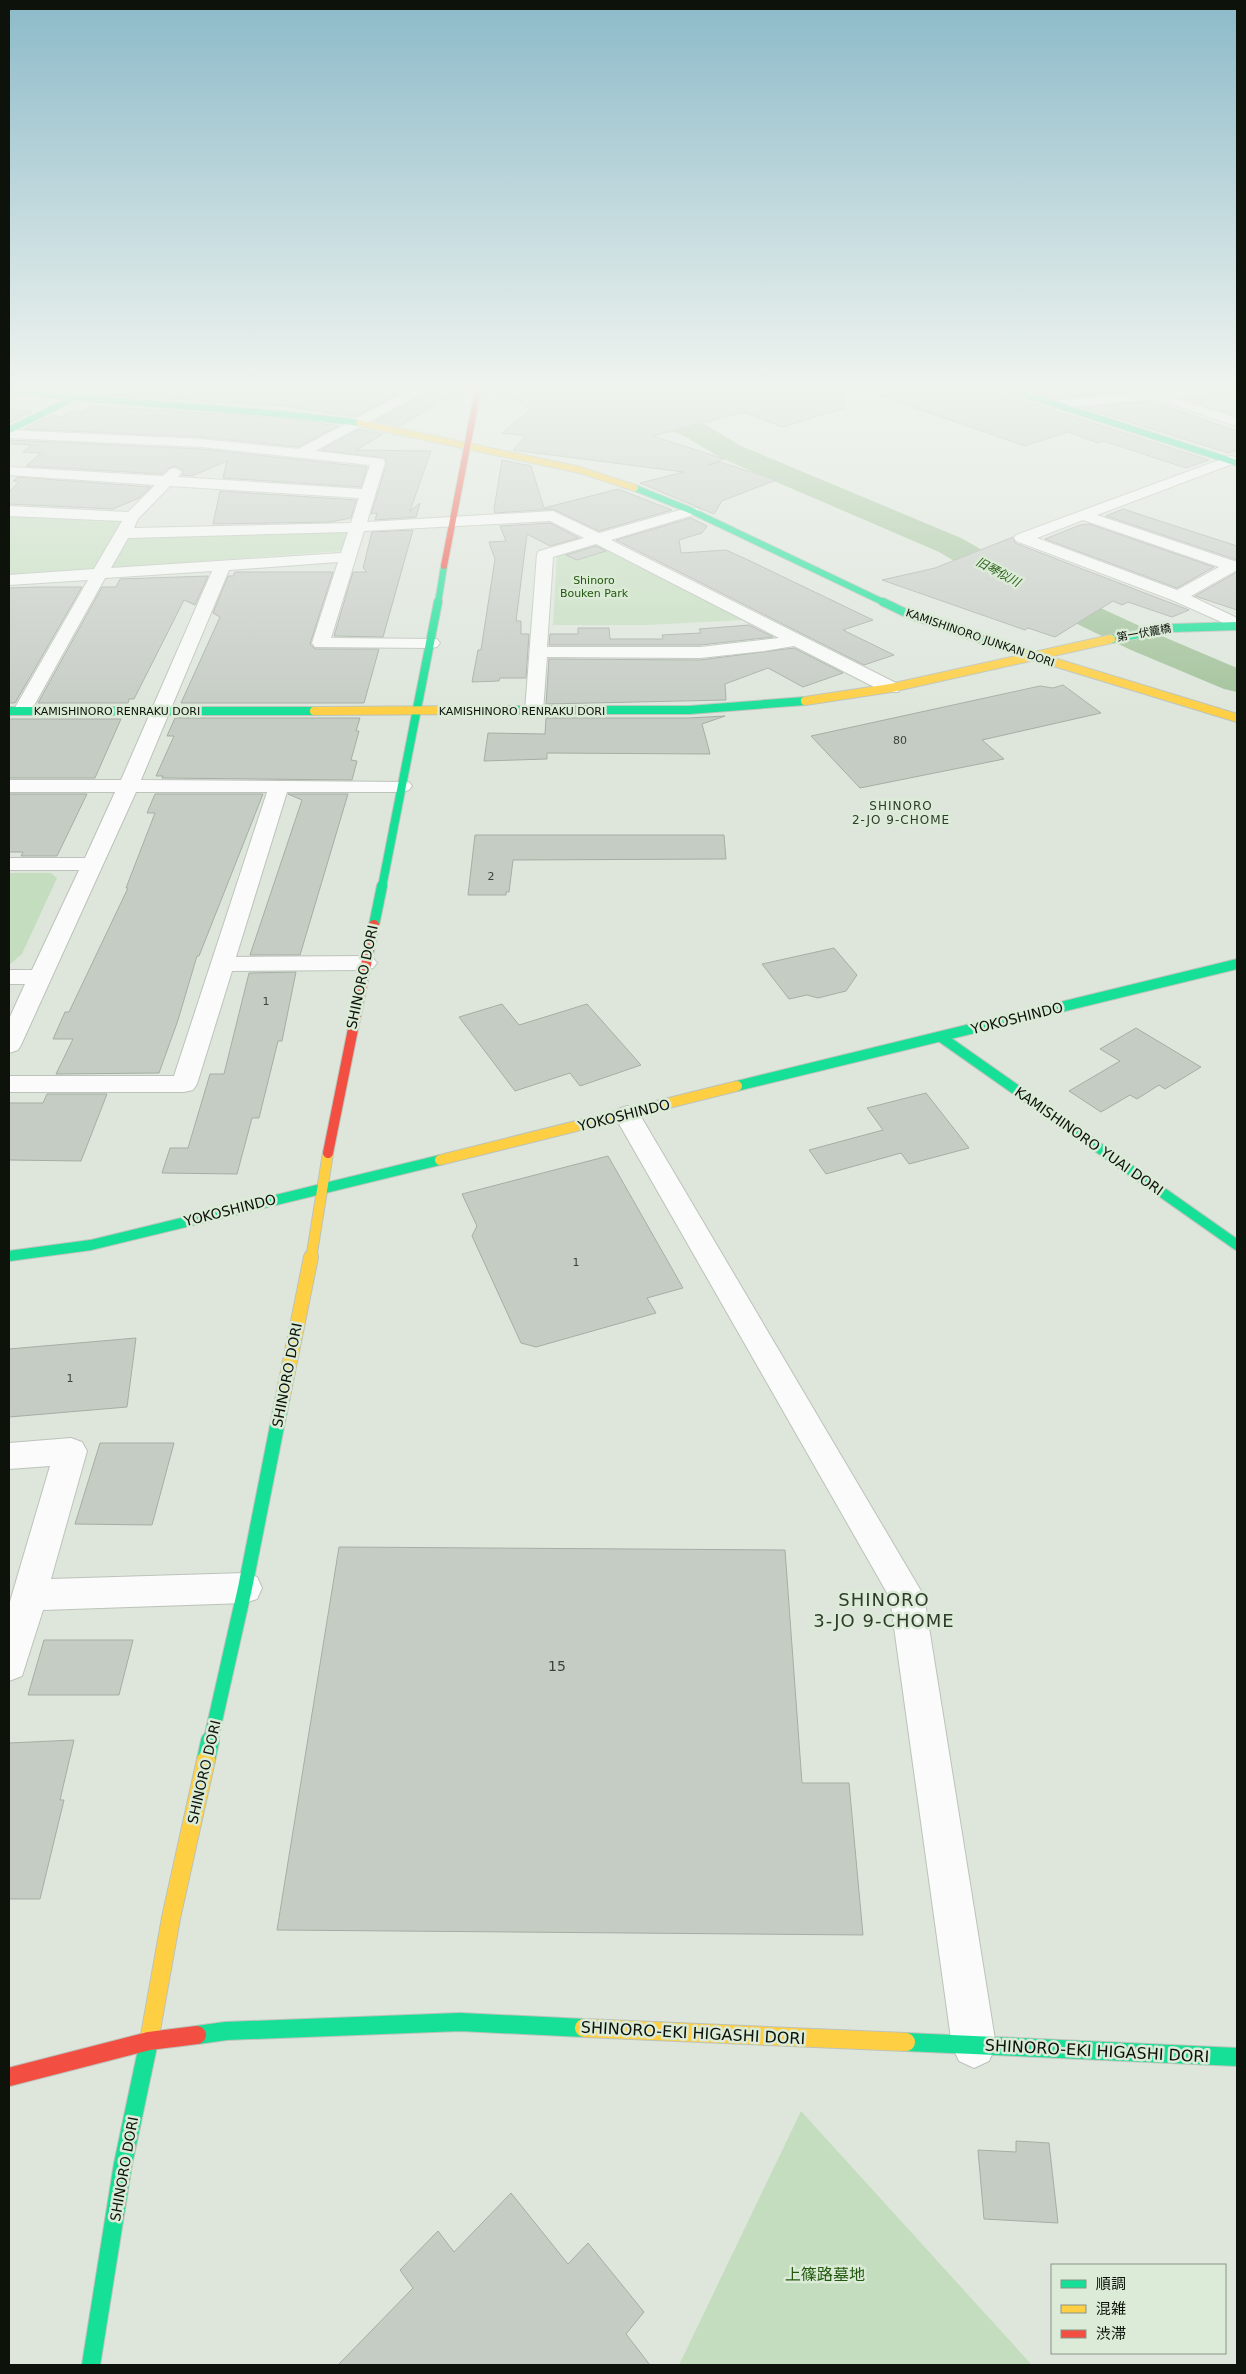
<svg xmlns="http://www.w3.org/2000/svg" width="1246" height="2374" font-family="'DejaVu Sans','Noto Sans JP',sans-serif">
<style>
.green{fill:#c5ddbf}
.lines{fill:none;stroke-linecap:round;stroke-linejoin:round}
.river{fill:#a2c29a;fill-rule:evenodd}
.building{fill:#c5ccc4;stroke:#a6ada5}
.street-casing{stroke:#bcc3ba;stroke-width:2}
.fast-far4-casing{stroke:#bcc3ba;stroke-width:8}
.fast-far3-casing{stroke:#bcc3ba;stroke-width:10}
.fast-far2-casing{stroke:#bcc3ba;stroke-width:12}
.fast-far1-casing{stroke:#bcc3ba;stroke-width:16}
.fast-casing{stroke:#bcc3ba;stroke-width:20}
.slow-far4-casing{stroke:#bcc3ba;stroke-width:8}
.slow-far3-casing{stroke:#bcc3ba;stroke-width:10}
.slow-far2-casing{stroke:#bcc3ba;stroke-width:12}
.slow-far1-casing{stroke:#bcc3ba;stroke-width:16}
.slow-casing{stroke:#bcc3ba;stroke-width:20}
.jam-far2-casing{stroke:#bcc3ba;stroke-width:8}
.jam-far1-casing{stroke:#bcc3ba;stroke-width:12}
.jam-casing{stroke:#bcc3ba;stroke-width:20}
.street{fill:#fafbfa;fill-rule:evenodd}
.fast-far4{stroke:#16e098;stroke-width:6}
.fast-far3{stroke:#16e098;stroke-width:8}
.fast-far2{stroke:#16e098;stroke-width:10}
.fast-far1{stroke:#16e098;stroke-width:14}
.fast{stroke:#16e098;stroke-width:18}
.slow-far4{stroke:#ffcf43;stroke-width:6}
.slow-far3{stroke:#ffcf43;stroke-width:8}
.slow-far2{stroke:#ffcf43;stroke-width:10}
.slow-far1{stroke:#ffcf43;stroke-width:14}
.slow{stroke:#ffcf43;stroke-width:18}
.jam-far2{stroke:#f24e42;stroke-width:6}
.jam-far1{stroke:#f24e42;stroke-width:10}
.jam{stroke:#f24e42;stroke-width:18}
.labels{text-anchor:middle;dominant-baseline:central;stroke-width:5;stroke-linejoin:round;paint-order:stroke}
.far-park-label{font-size:11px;fill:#22590e;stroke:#dbebd7}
.far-street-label{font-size:11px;fill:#0d120b;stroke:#dbebd7}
.number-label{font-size:11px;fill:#3c423a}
.far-water-label{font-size:12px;font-style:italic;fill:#296017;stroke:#dbebd7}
.far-neighbourhood-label{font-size:12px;letter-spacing:1px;fill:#2f3b2b;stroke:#dbebd7}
.street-label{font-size:14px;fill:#0d120b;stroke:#dbebd7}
.near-number-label{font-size:14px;fill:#3c423a}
.near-street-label{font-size:16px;fill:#0d120b;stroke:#dbebd7}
.near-park-label{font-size:16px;fill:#22590e;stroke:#dbebd7}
.near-neighbourhood-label{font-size:18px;letter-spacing:1px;fill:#2f3b2b;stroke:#dbebd7}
</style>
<rect width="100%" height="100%" fill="#dee6dc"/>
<!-- green -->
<path class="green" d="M1237 392V418L1176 399 1177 397Z
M9 515 122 520 113 539 349 530 342 551 9 575Z
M592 545 602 546 743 620 646 625H553L557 556Z
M9 873H51L57 878 22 954 9 965Z
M801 2111 1032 2365H679Z"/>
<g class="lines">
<!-- river -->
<path class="river" d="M552 385H591L653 404 704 424 741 446 961 538 1014 568 1157 634 1237 668V692L1224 689 1131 650 990 582 939 552 721 458 684 436 633 416 556 391Z"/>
</g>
<!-- building -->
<path class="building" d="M127 385H193L239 388 244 385H389L392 390 404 391 355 417 285 406 109 395Z
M429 385H471L399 426 375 421 432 390 433 387Z
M487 385H658L661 390 674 393 689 390 692 385H842L845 408 782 427 744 412 653 436 724 459 708 465 720 462 776 480 722 501 714 514 640 483 684 472 513 450 526 436 502 433 531 409Z
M923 385H988L990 390 1209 460 1186 468 1103 441 1098 443 1068 432 1025 446 880 396Z
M1013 385H1095L1121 392 1057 399Z
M1150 401 1237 431V450L1228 453 1085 408Z
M92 406 285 418 338 426 298 447 201 437 24 429 52 415 61 417 74 411 82 412Z
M9 408 32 412 9 423Z
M359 429 383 434 356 450 431 451 410 511 420 503 416 517 375 520 377 513 371 514 387 463 385 458 321 450Z
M9 440 201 449 367 467 361 487 223 478 227 461 192 476 182 475 183 470 175 466 169 468 162 474 26 466 41 453 23 452 31 445 9 444Z
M502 460 531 466 544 508 618 489 672 510 599 531 553 509 495 513 494 509Z
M17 477 151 487 139 498 113 509 9 504V492L19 482 13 481Z
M220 491 356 500 351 518 330 522 213 524Z
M1123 509 1237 546V560L1106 516Z
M691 518 707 526 702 533 679 540 681 553 726 550 746 559 873 620 843 630 894 655 864 665 616 540Z
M550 523 579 538 550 546 527 534 516 621H521V634H529L526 678H500L499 681 472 682 478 650H481L495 559 489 542 506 541 500 526Z
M1089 524 1214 567 1177 588 1045 539 1080 525Z
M413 530 383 637 334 636 353 572H367L363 568 372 532Z
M1013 537 1015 543 1189 610 1172 617 1128 602 1122 605 1113 601 1055 637 1028 628 1025 630 882 580 935 568Z
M596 546 606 551 577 560 566 555Z
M235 572H333L310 644 315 649H379L364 703H181L220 617 213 613 228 576H233Z
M1237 572V610L1195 596Z
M208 576 195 605 184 600 134 699H129L128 703H38L102 587H116L120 579Z
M38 587H82L15 703H9V588Z
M749 625 773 637 700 645H549L550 634H578V628H609L610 639H663L662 635 701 633 699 629Z
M794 648 843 673 803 687 768 668 725 684 726 700 546 704 549 659 700 660Z
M1063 685 1101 713 982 740 1004 759 860 788 811 736 1040 686 1053 688Z
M725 716 702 724 710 754 547 753V759L484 761 488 733 545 734 546 718H689Z
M175 718H360L356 731H359L351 760 357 761 352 780 162 778 163 776H156L174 736H167Z
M9 719H121L95 778H9Z
M9 794H87L57 856H21L23 852H9Z
M155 794H263L199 956H197L178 1020 159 1073 56 1074 73 1039H53L65 1012H69L128 888H126L155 813H147Z
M288 794H348L300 955H250L302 800Z
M475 835H724L726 859 513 860 509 892H506V895H468Z
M834 948 857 975 846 991 818 998 807 995 789 999 762 964Z
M296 972 282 1041H278L259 1118H252L237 1174 162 1173 170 1148H188L210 1074H224L249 973Z
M502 1004 519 1025 587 1004 641 1065 580 1086 570 1073 515 1091 459 1017Z
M1136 1028 1201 1067 1165 1089 1159 1085 1137 1099 1130 1095 1101 1112 1069 1091 1120 1061 1100 1049Z
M926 1093 969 1148 909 1164 901 1153 826 1174 809 1150 883 1130 867 1108Z
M47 1094H107L81 1161 9 1160V1103H43Z
M608 1156 683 1288 647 1298 656 1313 536 1347 521 1343 472 1236 477 1226 462 1194Z
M136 1338 127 1407 9 1417V1349Z
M100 1443H174L152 1525 75 1524Z
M339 1547 785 1550 802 1783H849L863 1935 277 1930Z
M44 1640H133L119 1695H28Z
M74 1740 60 1800H64L40 1899H9V1743Z
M1016 2141 1049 2143 1058 2223 984 2219 978 2150 1016 2152Z
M511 2193 568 2264 588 2243 644 2312 626 2334 650 2365H338L413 2288 400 2270 438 2231 454 2252Z"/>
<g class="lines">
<!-- street casing -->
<g class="street-casing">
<path id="street" d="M88 385H103L77 402H67L65 399 67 396Z
M391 385H426L431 388 315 451 383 459 385 462 367 522 553 511 599 533 687 508H697L700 511 697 514 611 540 898 684 900 688 898 692H884L794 646 764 651 700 658 547 657 543 711 541 715H527L525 711 537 554 539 551 584 538 550 521 364 531 331 638 437 639 440 643 437 647 431 648 315 647 312 643 338 562 229 570 141 780 409 782 412 786 409 790 402 792H287L236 957 365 956 373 958 377 963 373 968 365 970 232 971 197 1084 193 1090 184 1092H9V1076H174L267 792H136L21 1045 18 1050 9 1053V1019L25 984H9V970H32L79 870H9V858H85L115 792H9V780H121L212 571 105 578 31 711 29 715H15L13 711 88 580 9 585V575L94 569 122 521 9 516V506L128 512 155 485 9 475V467L163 476 170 469 175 468 182 472 178 477 362 489 370 465 201 447 9 438V430L201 439 298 449 410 390 392 388ZM170 486 359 498 351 523 134 528 138 519ZM348 532 341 553 111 568 128 538ZM596 544 779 638 700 647H547L553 557Z
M660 385H690L689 388 674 391 661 388Z
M1221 385H1237V391L1173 397 1237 418V426L1156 399 1059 408 1052 404 1059 400Z
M1230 456 1235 457 1237 460 1235 463 1097 515 1237 562V570L1191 596 1237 618V629L1172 600 1016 541 1014 538 1016 535ZM1083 520 1219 567 1177 590 1037 538Z
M627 1106 636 1109 640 1115 924 1596 996 2046 989 2061 974 2068 959 2061 952 2046 890 1598 614 1115 618 1109Z
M71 1438 82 1442 87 1451 51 1579 245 1573 257 1577 262 1588 257 1599 245 1603 43 1610 22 1676 9 1681V1605L50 1466 9 1469V1443Z"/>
</g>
<!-- fast-far4 casing -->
<g class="fast-far4-casing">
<path id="fast-far4" d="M996 385 1237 463
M9 390C125 405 243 407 359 423
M9 430 72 399
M635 488 692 511 885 603
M438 603 444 566"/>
</g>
<!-- fast-far3 casing -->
<g class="fast-far3-casing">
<path id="fast-far3" d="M883 602 908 614 995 644
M1111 639 1173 628 1237 626
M485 710H689L805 701
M9 711H314
M382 887 438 602"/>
</g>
<!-- fast-far2 casing -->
<g class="fast-far2-casing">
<path id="fast-far2" d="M374 925 382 886
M941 1037 1237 1245
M737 1086 1237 964
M9 1256 91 1245 440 1160"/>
</g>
<!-- fast-far1 casing -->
<g class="fast-far1-casing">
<path id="fast-far1" d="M210 1743 245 1588 283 1396"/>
</g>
<!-- fast casing -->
<g class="fast-casing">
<path id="fast" d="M206 1760 210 1741
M197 2035 226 2031 460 2022 584 2028
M906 2042 1237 2057
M91 2365 123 2164 149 2041"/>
</g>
<!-- slow-far4 casing -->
<g class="slow-far4-casing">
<path id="slow-far4" d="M359 423 580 470 635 488"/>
</g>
<!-- slow-far3 casing -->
<g class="slow-far3-casing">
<path id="slow-far3" d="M995 644 1237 718
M805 701 891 688 1111 639
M314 711 485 710"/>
</g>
<!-- slow-far2 casing -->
<g class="slow-far2-casing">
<path id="slow-far2" d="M440 1160 737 1086
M311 1259 328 1153"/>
</g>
<!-- slow-far1 casing -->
<g class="slow-far1-casing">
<path id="slow-far1" d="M283 1396 311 1257"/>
</g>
<!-- slow casing -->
<g class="slow-casing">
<path id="slow" d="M584 2028 906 2042
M149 2041 171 1918 206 1760"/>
</g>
<!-- jam-far2 casing -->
<g class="jam-far2-casing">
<path id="jam-far2" d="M444 566 479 385"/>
</g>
<!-- jam-far1 casing -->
<g class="jam-far1-casing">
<path id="jam-far1" d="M328 1153 374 925"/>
</g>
<!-- jam casing -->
<g class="jam-casing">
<path id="jam" d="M9 2077 149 2041 197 2035"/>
</g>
<!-- street -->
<use href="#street" class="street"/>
<!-- fast-far4 -->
<use href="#fast-far4" class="fast-far4"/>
<!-- fast-far3 -->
<use href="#fast-far3" class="fast-far3"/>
<!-- fast-far2 -->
<use href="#fast-far2" class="fast-far2"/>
<!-- fast-far1 -->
<use href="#fast-far1" class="fast-far1"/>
<!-- fast -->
<use href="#fast" class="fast"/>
<!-- slow-far4 -->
<use href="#slow-far4" class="slow-far4"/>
<!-- slow-far3 -->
<use href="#slow-far3" class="slow-far3"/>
<!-- slow-far2 -->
<use href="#slow-far2" class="slow-far2"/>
<!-- slow-far1 -->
<use href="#slow-far1" class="slow-far1"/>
<!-- slow -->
<use href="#slow" class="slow"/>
<!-- jam-far2 -->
<use href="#jam-far2" class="jam-far2"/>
<!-- jam-far1 -->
<use href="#jam-far1" class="jam-far1"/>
<!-- jam -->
<use href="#jam" class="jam"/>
</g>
<!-- sky -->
<linearGradient id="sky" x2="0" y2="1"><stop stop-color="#8cbac9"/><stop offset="0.54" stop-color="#f0f4ef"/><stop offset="1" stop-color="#f0f4ef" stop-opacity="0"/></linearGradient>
<rect width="1246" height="717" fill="url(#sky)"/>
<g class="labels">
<!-- far-park labels -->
<g class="far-park-label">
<text x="594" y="580">Shinoro<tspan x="594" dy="13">Bouken Park</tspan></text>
</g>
<!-- far-street labels -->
<g class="far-street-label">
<text transform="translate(1144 633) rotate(-10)">第一伏籠橋</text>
<text transform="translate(980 638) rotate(19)">KAMISHINORO JUNKAN DORI</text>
<text x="117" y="711">KAMISHINORO RENRAKU DORI</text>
<text x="522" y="711">KAMISHINORO RENRAKU DORI</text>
</g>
<!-- number labels -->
<g class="number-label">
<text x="900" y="740">80</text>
<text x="491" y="876">2</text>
<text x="266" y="1001">1</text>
<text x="576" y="1262">1</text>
<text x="70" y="1378">1</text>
</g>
<!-- far-water labels -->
<g class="far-water-label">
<text transform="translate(998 572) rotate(28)">旧琴似川</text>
</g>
<!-- far-neighbourhood labels -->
<g class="far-neighbourhood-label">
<text x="901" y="806">SHINORO<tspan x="901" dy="14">2-JO 9-CHOME</tspan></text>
</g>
<!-- street labels -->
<g class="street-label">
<text transform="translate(362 977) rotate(-78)">SHINORO DORI</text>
<text transform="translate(1017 1018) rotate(-14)">YOKOSHINDO</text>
<text transform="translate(624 1115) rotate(-14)">YOKOSHINDO</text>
<text transform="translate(1089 1141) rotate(35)">KAMISHINORO YUAI DORI</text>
<text transform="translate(230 1210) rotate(-14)">YOKOSHINDO</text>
<text transform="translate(287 1375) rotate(-79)">SHINORO DORI</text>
<text transform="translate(204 1772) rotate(-77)">SHINORO DORI</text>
<text transform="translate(124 2169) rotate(-80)">SHINORO DORI</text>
</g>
<!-- near-number labels -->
<g class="near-number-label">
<text x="557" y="1666">15</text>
</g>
<!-- near-street labels -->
<g class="near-street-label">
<text transform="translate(693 2033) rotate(3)">SHINORO-EKI HIGASHI DORI</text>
<text transform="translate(1097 2051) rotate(3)">SHINORO-EKI HIGASHI DORI</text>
</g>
<!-- near-park labels -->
<g class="near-park-label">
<text x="825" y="2274">上篠路墓地</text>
</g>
<!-- near-neighbourhood labels -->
<g class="near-neighbourhood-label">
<text x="884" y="1599">SHINORO<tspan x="884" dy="21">3-JO 9-CHOME</tspan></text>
</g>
</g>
<!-- border -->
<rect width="1246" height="2374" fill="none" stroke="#0d120b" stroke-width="20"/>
<!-- legend -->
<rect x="1051" y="2264" width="175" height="90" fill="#dbebd7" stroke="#899485"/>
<rect x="1061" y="2280" width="25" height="8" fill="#16e098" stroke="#899485"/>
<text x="1096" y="2289" font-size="15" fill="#0d120b">順調</text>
<rect x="1061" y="2305" width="25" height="8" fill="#ffcf43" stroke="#899485"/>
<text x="1096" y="2314" font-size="15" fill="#0d120b">混雑</text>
<rect x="1061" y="2330" width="25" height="8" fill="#f24e42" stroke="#899485"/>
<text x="1096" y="2339" font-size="15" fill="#0d120b">渋滞</text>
</svg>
